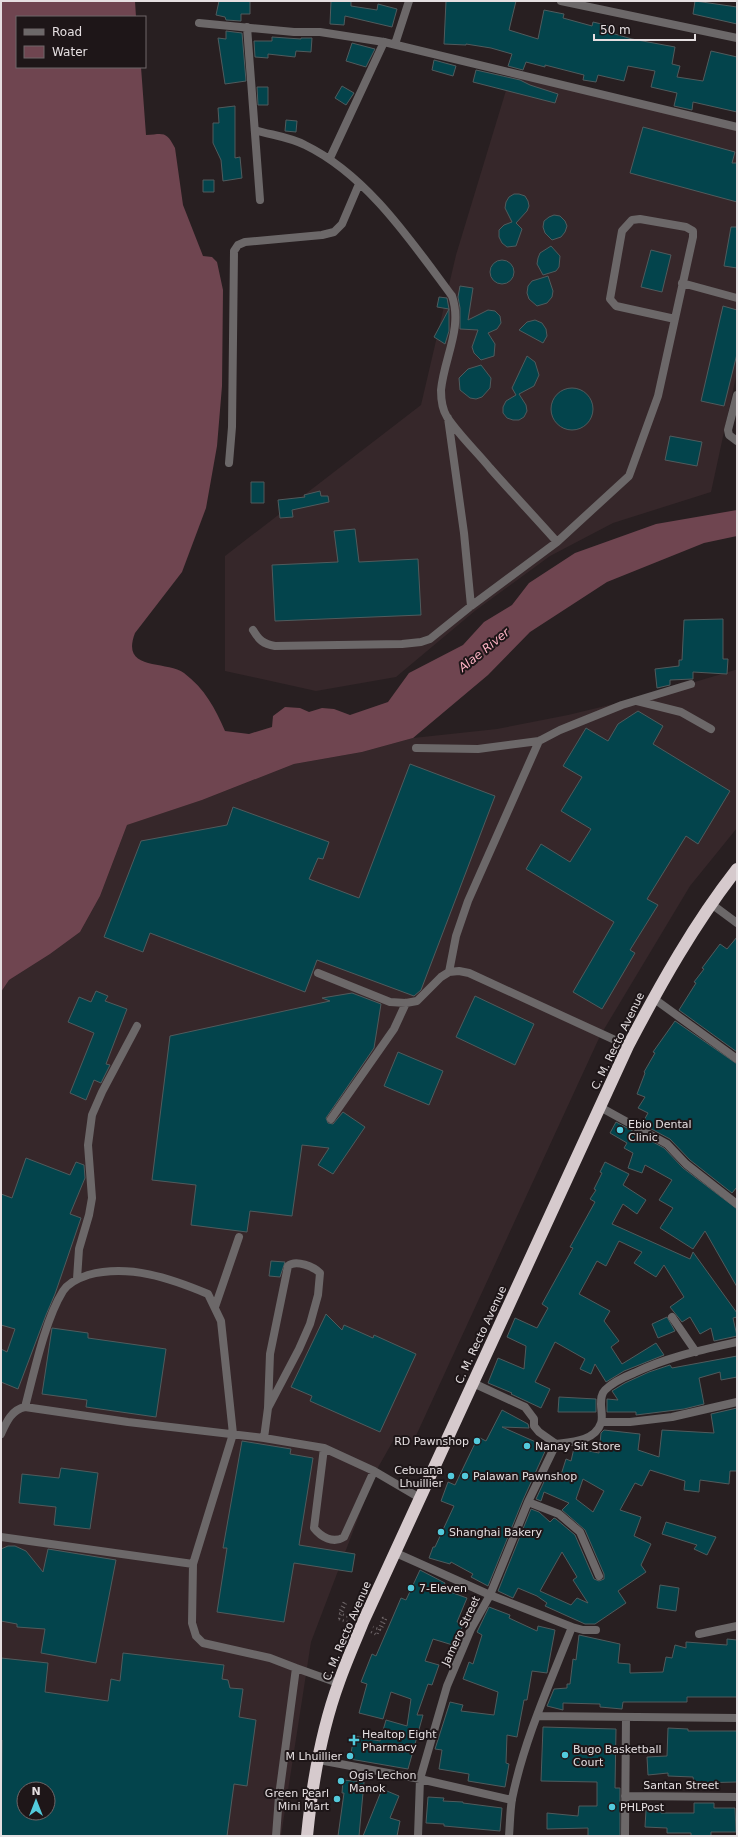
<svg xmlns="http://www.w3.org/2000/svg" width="738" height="1837" font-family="'DejaVu Sans',sans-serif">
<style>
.built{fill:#36272a;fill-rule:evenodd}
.water{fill:#6f4550}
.building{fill:#03444c;stroke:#505b5d;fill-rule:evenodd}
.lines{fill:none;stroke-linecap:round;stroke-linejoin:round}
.path{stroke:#71696b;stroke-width:2.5;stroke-dasharray:1 3;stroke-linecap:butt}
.lane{stroke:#6c6869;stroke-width:8}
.street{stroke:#6c6869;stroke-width:8}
.highway{stroke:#d6cacd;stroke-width:12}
.poi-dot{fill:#53cadc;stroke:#1e1618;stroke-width:1.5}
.labels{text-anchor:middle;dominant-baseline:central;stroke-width:4;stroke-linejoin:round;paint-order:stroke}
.street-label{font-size:11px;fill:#e5dfe1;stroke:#1e1618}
.poi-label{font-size:11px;fill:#e5dfe1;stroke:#1e1618;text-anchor:start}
.water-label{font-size:12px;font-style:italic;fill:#fab0c1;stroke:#1e1618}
</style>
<rect width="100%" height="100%" fill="#281f21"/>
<!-- built -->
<path class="built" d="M511 74 737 128V372L711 492 613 523 550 556 476 610 396 677 316 691 225 671V556L421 405 456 255Z
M735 670H737V828L690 886 600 1036 414 1440 393 1441 376 1471 311 1642 281 1836H1V992L9 980 50 954 80 932 100 896 127 825 202 800 294 764 362 752 413 738 497 729 568 715 651 695ZM24 1789H48V1813H24Z"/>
<!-- water -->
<path class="water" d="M1 1H135L136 17H17V67H141L146 135C163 134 166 130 175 148L183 205 203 256 212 257 217 262 223 290 222 386 217 446 206 508 182 572 135 633C120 672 166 660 184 673 205 689 215 708 225 731L249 734 272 727 273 716 285 707 300 708 309 712 322 708 334 709 350 715 388 702 409 673 463 645 484 622 512 605 529 583 575 553 656 524 737 510V536L704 543 607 582 530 632 488 675 413 738 362 752 294 764 202 800 127 825 100 896 80 932 50 954 9 980 1 992Z"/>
<!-- building -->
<path class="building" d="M219 1H250V14H241V21L226 20 225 17 216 15Z
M331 1H351V6L377 10 378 4 397 9 392 27 345 16 344 25 330 24Z
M446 1H516L509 30 538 39 544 10 564 14 563 18 592 26 593 22 610 26 608 32 632 39 675 47 672 64 680 66 677 77 703 81 711 51 737 57V112L693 102 692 110 674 106 677 93 651 87 655 71 628 66 624 81 598 75 596 82 583 80 584 75 545 65V67L526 62 523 70 508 66 512 54 491 48 466 44V45L444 44Z
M695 1 737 7V24L693 14Z
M226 31 242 33 246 81 225 84 218 38 226 39Z
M272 37 301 39V38H312L311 52 296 51 295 57 268 54V58L255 57 254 41H272Z
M352 43 375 49 366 67 346 61Z
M434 60 456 66 453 76 432 70Z
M476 70 520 80 530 85 558 94 555 103 473 82Z
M342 86 354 93 346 105 335 98Z
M257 87H268V105H258Z
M235 106V158L240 157 242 178 223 181 221 160 213 143V123H219L218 108Z
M286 120 297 121 296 132 285 131Z
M643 127 735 152 732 163H737V202L630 173Z
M203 180H214V192H203Z
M514 194H519L525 196 528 201 529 206 527 211 516 223 522 229 516 246 507 247 502 243 499 237V230L504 225 512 222 505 208 506 202 509 197Z
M554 215 560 216 565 221 567 226 565 232 561 237 552 240 545 233 543 227 544 221 549 217Z
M731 227H737V268L724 266Z
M551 246 560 256 559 267 556 271 543 275 537 264 538 258 540 253Z
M651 250 671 255 662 292 641 287Z
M490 272a12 12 0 1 1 24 0a12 12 0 1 1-24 0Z
M548 276 553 291 552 297 547 303 537 306 529 299 527 293 528 286 532 281Z
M460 286 473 288 468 320 488 310 495 311 500 316 501 323 497 329 488 333 495 344 494 356 481 360 474 353 472 347 478 330 460 329V308L458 297Z
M439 297 447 298 449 309V331L445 344 434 337 449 309 437 307Z
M723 306 737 310V354L724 406 701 401Z
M535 320 542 323 546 329 547 336 543 343 519 330 527 322Z
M527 356 535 362 539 375 534 386 519 394 526 405 527 411 524 417 519 420H513L507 418 503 413V407L506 401 516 395 512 388Z
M481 365 491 378 490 388 482 397 476 399 470 398 460 390 459 378 468 369Z
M551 409a21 21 0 1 1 42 0a21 21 0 1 1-42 0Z
M670 436 702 442 697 466 665 460Z
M251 482H264V503H251Z
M320 491 321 496H328L329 502 292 510 293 517 280 518 278 500 305 497 304 495Z
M355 529 359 562 418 559 421 615 275 621 272 565 338 562 334 531Z
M723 619V659H728L727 674 693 672V679L670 680V685L657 688 655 669 679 666V660H682L684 620Z
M638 711 663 726 653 744 730 791 698 844 686 836 647 899 658 905 630 950 635 953 602 1009 573 992 614 922 526 869 541 844 570 862 591 829 561 811 582 777 563 766 586 728 608 741 618 724Z
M410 764 495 796 421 990 414 996 317 960 305 992 150 933 143 952 104 937 141 841 227 825 233 807 329 842 323 859 318 858 309 879 359 898Z
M737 937V1052L679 1010 696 983 694 982 704 969 702 968 720 944 727 949Z
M96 991 108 996 105 1001 127 1009 106 1064 110 1065 101 1083 94 1080 86 1100 70 1093 94 1033 68 1022 79 997 91 1002Z
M352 993 381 1004 374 1048 326 1118 328 1123 333 1124 343 1112 365 1127 333 1174 318 1165 329 1148 302 1145 292 1216 250 1211 247 1232 191 1225 196 1185 152 1180 170 1036 330 1001 322 998Z
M475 996 534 1024 515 1065 456 1037Z
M675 1021 737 1064V1187L732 1193 690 1160 670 1139 642 1124 648 1113 638 1108 645 1097 637 1094 645 1073 644 1072 655 1053 653 1052Z
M398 1052 443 1071 429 1105 384 1086Z
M616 1122 664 1148 683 1168 737 1209V1287L705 1231 693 1249 660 1228 673 1208 659 1200 672 1180 645 1165 642 1173 628 1168 633 1153 624 1148 627 1143 610 1133Z
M26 1158 70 1175 76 1162 84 1165 85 1178 70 1214 81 1218 55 1294 46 1315 18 1389 1 1382V1349L7 1352 15 1329 1 1325V1194L12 1198Z
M605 1162 629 1174 623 1185 646 1200 637 1214 623 1204 612 1224 690 1259 693 1252 737 1313V1317L733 1318 737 1336 714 1341 711 1328 700 1334 690 1317 682 1322 670 1307 684 1297 664 1265 656 1277 634 1263 642 1252 619 1241 606 1266 597 1261 579 1294 610 1311 604 1321 619 1341 611 1347 622 1364 656 1343 664 1355 624 1371 606 1382 595 1364 591 1374 580 1369 585 1359 555 1342 535 1382 550 1389 541 1408 511 1394 512 1393 488 1383 498 1358 524 1369 526 1346 507 1337 515 1318 537 1328 548 1308 542 1304 573 1248 570 1247 595 1202 590 1199 596 1190 594 1189 602 1173 600 1172Z
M271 1261 285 1262 280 1277 269 1276Z
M326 1314 342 1330 344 1325 373 1338 374 1335 416 1354 380 1432 310 1401 312 1396 291 1387Z
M667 1317 675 1331 658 1338 652 1324Z
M52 1328 88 1333V1338L166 1349 156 1417 86 1407 87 1400 42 1394Z
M737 1356V1377L721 1380 720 1372 699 1378 704 1404 684 1409 636 1415V1412H607V1399L618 1400 612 1391 625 1383 649 1372 670 1365 672 1368Z
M559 1397 596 1399V1412H558Z
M737 1408V1471H730L729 1484 700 1480 699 1492 684 1490 685 1481 650 1470 642 1486 635 1483 620 1510 641 1517 634 1536 651 1544 641 1565 646 1572 618 1591 626 1603 595 1624H585L545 1606 547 1603 537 1596 518 1588 513 1598 498 1591 531 1509 539 1512 550 1522 554 1518 556 1519 575 1535 594 1579 599 1581 604 1579V1574L585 1530 562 1510 569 1503 544 1492 541 1501 536 1499 548 1473 560 1478 566 1459 571 1461 574 1448 599 1453 601 1433 604 1430 640 1434 638 1450 659 1457 662 1430 714 1433 711 1414ZM583 1479 604 1491 593 1512 576 1499ZM562 1552 577 1577 573 1580 588 1603 577 1598 571 1605 540 1591Z
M502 1410 528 1424 529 1428 502 1427 547 1447 523 1500 488 1586 471 1577 473 1574 451 1562 450 1564 429 1558 433 1547H435L454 1506 441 1501 448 1482 455 1485 478 1437 486 1441Z
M242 1441 291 1449 290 1454 313 1458 299 1545 355 1554 352 1572 294 1563 284 1622 217 1612 227 1548H223Z
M61 1468 98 1473 90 1529 54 1525 56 1507 19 1503 22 1474 59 1478Z
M666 1522 716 1537 707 1555 694 1549 697 1545 662 1534Z
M8 1546H15L26 1551 43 1572 48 1549 116 1560 96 1663 41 1653 45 1629 17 1627V1624L1 1621V1549Z
M420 1570 445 1583 442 1589 467 1598 457 1622 463 1624 456 1646 433 1639 425 1661 439 1665 432 1685 428 1684 417 1715H423L408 1769 350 1759 354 1736 380 1741 386 1720 407 1726 411 1699 391 1692 383 1719 359 1713 367 1684 361 1682 372 1654 376 1656 401 1598 406 1600Z
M660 1585 679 1588 676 1611 657 1608Z
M489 1607 510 1615 509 1618 537 1631 538 1626 555 1630 547 1673 532 1671 527 1700H524L517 1737 507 1735 506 1763 509 1764 505 1787 468 1781 469 1774 439 1769 442 1750 435 1749 450 1702 463 1705 461 1711 494 1715 498 1692 463 1679 469 1662 473 1664 482 1635 477 1632Z
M579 1635 620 1644 618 1663 630 1664V1673L663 1672 666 1657 672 1658 675 1645 686 1648V1642L727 1645V1639L737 1640V1697H687V1702H623L622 1709 600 1707V1704L563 1703V1710L547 1706 554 1689 567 1688V1684H570L573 1659 576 1660Z
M123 1653 224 1665 222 1679 228 1680 230 1688 243 1689 239 1717 256 1720 247 1786 234 1784 227 1836H1L2 1740H1V1658L48 1663 45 1692 108 1701 111 1679 120 1681ZM24 1789H48V1813H24Z
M543 1727 616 1729 615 1788H620V1836H588V1828L547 1829V1813L578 1816 579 1806H597V1782L541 1781Z
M668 1728 688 1729V1731H737V1782L694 1783 693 1777 668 1776V1773L648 1775 647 1757 667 1756Z
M343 1780 364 1782 359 1836H338L344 1793H342Z
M382 1789 399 1796 390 1818 400 1821 397 1836H363Z
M428 1797 444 1798 443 1801 463 1802V1803L502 1808 500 1831 444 1826V1824L426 1823Z
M694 1803H714V1808H735L736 1832H711V1836H691V1833H667V1828L645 1827 646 1810H661V1813H694Z"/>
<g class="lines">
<!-- path -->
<path class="path" d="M339 1619 350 1623
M339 1619 346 1603 344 1602 339 1613 351 1618
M371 1632 377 1635 383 1618 386 1619 381 1630 373 1627"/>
<!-- lane -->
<path class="lane" d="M255 130C271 135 290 137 305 145 367 175 411 241 452 296 463 328 444 358 441 390 441 400 442 409 447 417 459 435 476 451 490 468 512 493 535 517 557 542
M330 158 384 42
M682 283 737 298
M448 418 464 533 471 606
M229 463 232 427 234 251 238 245 245 242 322 235 334 232 342 224 359 184
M253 630C259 640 263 644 275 646L402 644 421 642 430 639 471 606 557 542 629 476 658 396 693 237V231L686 227 640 219 632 220 622 231 610 299 616 306 675 319
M637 701 681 712 711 729
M416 748 478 749 539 741 560 730 622 705 691 684
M449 972 456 936 468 901 539 741
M318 973 390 1002 406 1003 417 1001 441 977 449 972 459 971 469 973 628 1046
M331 1119 394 1029 406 1003
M77 1279 79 1249 89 1215 92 1198 88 1145 92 1115 102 1092 137 1026
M215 1307 239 1237
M25 1407C34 1373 45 1320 63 1291 68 1283 79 1278 88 1275 129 1264 170 1278 208 1294L221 1321 233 1434 193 1564 192 1623 196 1636 203 1643 270 1658 296 1668 279 1796 276 1836
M1 1434C6 1423 11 1410 25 1407L128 1422 264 1438 324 1448 374 1471 420 1498
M264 1438 268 1408 299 1349 310 1324 318 1295 320 1273C314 1267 296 1259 288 1266L270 1354 268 1408
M324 1448 314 1528C321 1537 333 1544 344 1537L374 1471
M1 1537 193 1564
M296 1668 338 1683"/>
<!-- street -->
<path class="street" d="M561 1 737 38
M199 23 294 32H320L384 42 737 127
M247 27 260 200
M395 44 409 1
M737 395 728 430 729 435 737 441
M710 903 737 923
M653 998 737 1059
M600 1107 667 1144 686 1164 737 1204
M672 1317 696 1352
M473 1383 525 1407 534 1419V1426L539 1432 556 1444C572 1442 595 1441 601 1423 603 1418 601 1410 601 1404 601 1399 601 1394 605 1390 613 1382 624 1377 634 1373 667 1357 701 1350 737 1342
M602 1422H630L672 1417 737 1402
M528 1502 559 1514 580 1532 599 1576
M396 1553 490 1595 572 1627C550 1683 524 1740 512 1799 510 1811 510 1824 509 1836
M572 1627 583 1630H596
M699 1634 737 1626
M537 1716 737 1718
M319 1760 420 1779 512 1800
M625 1796 737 1797
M418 1836 420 1779 447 1686 471 1629 490 1595 528 1502 556 1444
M625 1836 626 1717"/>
<!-- highway -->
<path class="highway" d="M307 1836C312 1785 321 1731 339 1682 346 1662 355 1642 363 1622L628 1046C660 985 694 924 737 869"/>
</g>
<!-- markers -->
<g class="poi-dot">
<circle cx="620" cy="1130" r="4"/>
<circle cx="477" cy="1441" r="4"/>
<circle cx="527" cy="1446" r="4"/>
<circle cx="451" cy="1476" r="4"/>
<circle cx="465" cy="1476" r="4"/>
<circle cx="441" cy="1532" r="4"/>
<circle cx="411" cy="1588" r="4"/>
<path d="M352 1734h4v4h4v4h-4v4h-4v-4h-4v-4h4z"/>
<circle cx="565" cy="1755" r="4"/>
<circle cx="350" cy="1756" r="4"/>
<circle cx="341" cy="1781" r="4"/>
<circle cx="337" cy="1799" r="4"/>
<circle cx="612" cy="1807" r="4"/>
</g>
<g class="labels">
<!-- street labels -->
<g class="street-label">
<text transform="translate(618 1041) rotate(-64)">C. M. Recto Avenue</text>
<text transform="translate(481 1335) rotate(-65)">C. M. Recto Avenue</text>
<text transform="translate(347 1631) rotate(-67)">C. M. Recto Avenue</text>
<text transform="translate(461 1631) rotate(-65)">Jamero Street</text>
<text x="681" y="1785">Santan Street</text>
</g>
<!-- poi labels -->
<g class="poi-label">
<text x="628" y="1124">Ebio Dental<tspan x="628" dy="13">Clinic</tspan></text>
<text x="469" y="1441" text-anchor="end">RD Pawnshop</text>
<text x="535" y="1446">Nanay Sit Store</text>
<text x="443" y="1470" text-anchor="end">Cebuana<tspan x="443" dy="13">Lhuillier</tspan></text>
<text x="473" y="1476">Palawan Pawnshop</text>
<text x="449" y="1532">Shanghai Bakery</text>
<text x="419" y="1588">7-Eleven</text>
<text x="362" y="1734">Healtop Eight<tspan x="362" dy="13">Pharmacy</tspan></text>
<text x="573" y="1749">Bugo Basketball<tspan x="573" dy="13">Court</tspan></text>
<text x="342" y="1756" text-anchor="end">M Lhuillier</text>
<text x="349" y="1775">Ogis Lechon<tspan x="349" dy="13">Manok</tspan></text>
<text x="329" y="1793" text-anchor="end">Green Pearl<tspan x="329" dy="13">Mini Mart</tspan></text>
<text x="620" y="1807">PHLPost</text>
</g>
<!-- water labels -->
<g class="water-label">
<text transform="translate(484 650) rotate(-39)">Alae River</text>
</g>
</g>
<!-- border -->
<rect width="738" height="1837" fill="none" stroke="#e5dfe1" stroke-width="4"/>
<!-- legend -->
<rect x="16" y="16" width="130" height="52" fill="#1e1618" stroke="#6e6668"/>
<rect x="24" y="29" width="20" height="6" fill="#6c6869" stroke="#6e6668"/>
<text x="52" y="36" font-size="12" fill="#e5dfe1">Road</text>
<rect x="24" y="46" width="20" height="12" fill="#6f4550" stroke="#6e6668"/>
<text x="52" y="56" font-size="12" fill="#e5dfe1">Water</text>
<!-- north arrow -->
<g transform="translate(36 1801)"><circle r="19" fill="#1e1618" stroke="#6e6668"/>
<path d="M0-3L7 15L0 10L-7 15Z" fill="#53cadc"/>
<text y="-6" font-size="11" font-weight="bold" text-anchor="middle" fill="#e5dfe1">N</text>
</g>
<!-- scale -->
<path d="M594 34v6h101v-6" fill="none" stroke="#e5dfe1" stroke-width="2"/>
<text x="600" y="34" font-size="12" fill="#e5dfe1" stroke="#1e1618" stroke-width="3" paint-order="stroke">50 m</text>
</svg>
